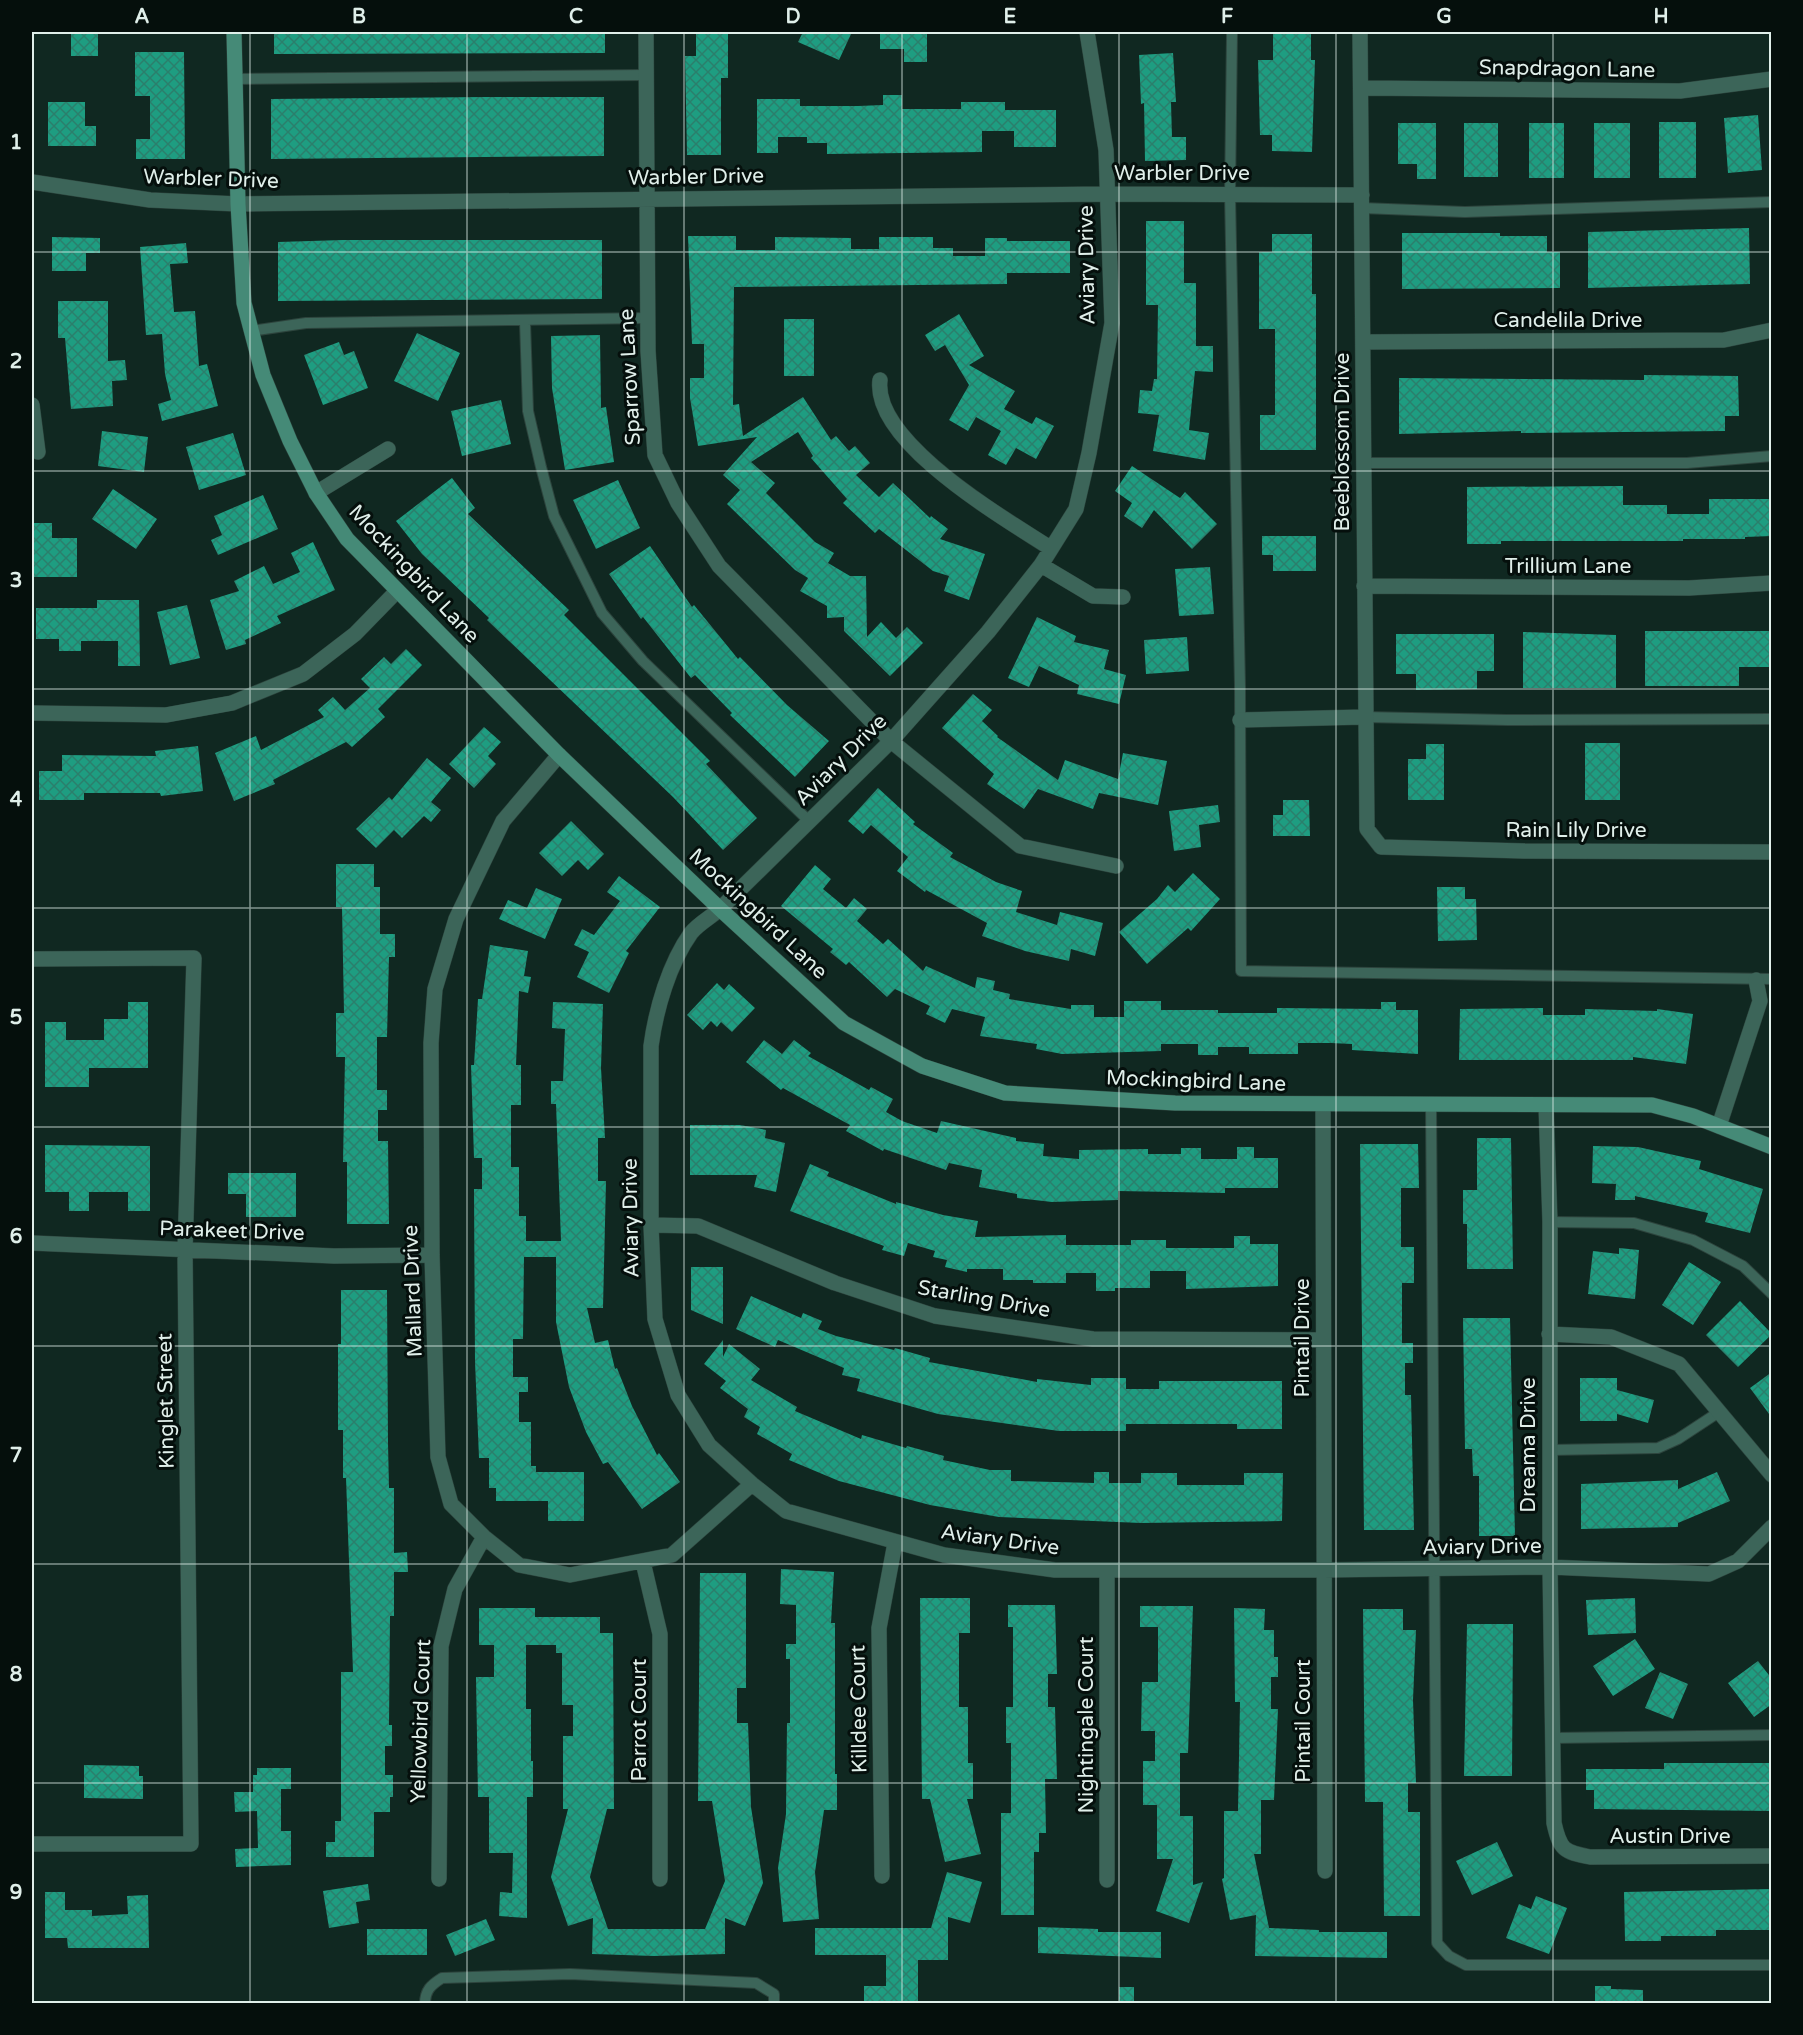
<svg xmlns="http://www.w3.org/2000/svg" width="1803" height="2035" font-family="'Varela Round',sans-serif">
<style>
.building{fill:url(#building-cross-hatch)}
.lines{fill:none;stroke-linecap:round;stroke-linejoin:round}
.lane-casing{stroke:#2d443d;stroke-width:12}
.street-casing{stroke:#2d443d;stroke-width:16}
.secondary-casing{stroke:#2d443d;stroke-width:16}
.lane{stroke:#3c6559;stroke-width:10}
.street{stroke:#3c6559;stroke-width:15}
.secondary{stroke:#458a77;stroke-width:15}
.grid{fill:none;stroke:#e0efea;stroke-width:1.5;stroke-opacity:0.55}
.labels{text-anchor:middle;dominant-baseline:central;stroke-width:6;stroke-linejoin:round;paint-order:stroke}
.street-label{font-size:21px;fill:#e0efea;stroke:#050f0c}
.neatline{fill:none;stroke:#e0efea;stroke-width:2}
.grid-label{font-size:20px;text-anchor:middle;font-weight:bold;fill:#e0efea}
</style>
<defs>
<pattern id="building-cross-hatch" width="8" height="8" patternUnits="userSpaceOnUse" patternTransform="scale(1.5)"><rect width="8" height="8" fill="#1e9d81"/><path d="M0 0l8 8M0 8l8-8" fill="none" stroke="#2b7f6c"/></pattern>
</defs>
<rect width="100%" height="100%" fill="#102821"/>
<!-- building -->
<path class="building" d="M71 32H98V56H71Z
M274 32H605V53L274 54Z
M696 32H728V78H721V155H687L685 56H696Z
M803 32H852L839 60 798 42Z
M880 32H927V62H904V49H880Z
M1273 32H1311V60H1315L1312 152 1272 151V135H1260L1258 60H1273Z
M135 52H184L185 159H136V139H150V96H135Z
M1173 53 1176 102H1171L1172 137H1186V160L1145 161 1144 103 1141 104 1139 55Z
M883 95H902V109H961V102H1005V110H1056V147H1014V131H982V152L827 154V143H807V137H778V153H757V99H800V106H858L883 105Z
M485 97H604V156L271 159V99Z
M48 102H85V126H96V146H48Z
M1758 115 1762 170 1728 173 1724 118Z
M1659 122H1696V178H1659Z
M1398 123H1436V179H1417V164H1398Z
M1464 123H1498V177H1464Z
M1529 123H1564V178H1529Z
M1594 123H1630V178H1594Z
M1146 221H1184V283H1196V346H1213V372L1195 371 1189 430 1209 433 1205 460 1153 451 1159 415 1138 413 1140 390 1152 391 1154 379H1157L1158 305H1146Z
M1749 228 1750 284 1588 288V232Z
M1402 233H1500V236H1547V252H1560V288L1402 289Z
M1272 234H1312V294H1316V450H1260V415H1275V329H1259V252H1272Z
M688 236H736V250H775V237L851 238V249H879V237H933V248H953V256H985V238H1007V241H1070V273H1007V284L734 287 733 405 739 404 743 436 803 397 831 440 836 436 849 451 855 446 870 463 856 475 879 497 893 483 930 518 931 516 948 529 940 539 985 554 969 600 944 591 949 576 933 571 879 529 875 533 843 503 847 499 811 458 813 456 798 432 751 462 775 483 766 493 815 542 834 553 828 563 850 576H866L867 637 881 622 896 638 907 627 923 643 890 676 844 631V617L827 618V606L800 591 808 578 795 570 727 504 740 490 723 475 757 437 698 446 690 398V378H704V344H692Z
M52 237 100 238V253H86V271H52Z
M343 240H602V299L278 301V242Z
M186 243 188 263 170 264 174 312 195 311 199 366 207 364 218 406 162 421 158 404 171 400 165 374 162 334 146 335 140 247Z
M58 301H108V361L125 360 127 380 112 381 113 406 71 409 65 338H58Z
M959 314 984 356 969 365 1015 391 1004 409 1032 424 1036 417 1054 426 1036 459 1016 448 1006 465 988 455 1001 431 976 417 968 431 949 420 969 385 945 345 935 351 925 335Z
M784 319H814V376H784Z
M417 333 460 353 438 401 394 381Z
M600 335 601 408 606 407 614 462 565 470 552 388 551 336Z
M339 342 344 355 354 351 368 388 323 405 304 355Z
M1644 375 1738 376 1739 416H1725V431L1521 433V431L1399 434V378L1644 380Z
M501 400 511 444 462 456 451 411Z
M102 431 148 437 144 472 98 466Z
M233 433 246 475 199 490 186 447Z
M1132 466 1180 498 1185 492 1217 524 1192 549 1154 510 1142 528 1124 516 1132 503 1115 491Z
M452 478 475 508 468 514 569 610 564 615 710 761 706 764 757 818 723 850 673 797 487 620 489 618 422 554 396 521Z
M618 480 640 528 596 549 573 500Z
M1623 486V505H1667V514H1709V499H1772V536L1745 537V539H1683V541H1501V544H1467V487Z
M113 489 157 519 136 549 92 519Z
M263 495 278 529 218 555 211 540 222 535 214 516Z
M32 523H52V538H77V577H32Z
M1262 536H1316V571H1273V555H1262Z
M313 542 335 590 277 616 281 623 245 640 246 644 226 650 210 600 239 591 234 581 264 566 273 584 300 572 291 553Z
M650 546 692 607 694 605 738 659 740 657 787 705 829 741 795 777 730 715 732 713 695 675 691 678 643 617 641 619 609 574Z
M1210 567 1214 614 1179 616 1175 569Z
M97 600H139L140 666H118V641H81V651H59V639H36V608H97Z
M187 605 200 658 170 665 157 612Z
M1037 617 1076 636 1074 642 1109 650 1104 669 1126 675 1119 704 1077 694 1079 685 1039 666 1029 687 1008 678Z
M1645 631H1772V667H1739V686H1645Z
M1523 632 1616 635V688H1523Z
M1396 634H1494V671H1477V689L1416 690V674H1396Z
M1187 637 1189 671 1146 674 1144 640Z
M406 649 422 665 378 709 385 717 352 747 346 742 273 780 275 784 234 801 215 753 256 736 261 750 324 717 318 710 333 697 345 710 370 688 361 679 384 657 391 664Z
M973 694 992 710 982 721 998 736 997 737 1058 780 1065 760 1118 779 1123 753 1167 761 1158 805 1099 793 1093 809 1038 789 1024 809 987 784 994 774 942 728Z
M484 727 501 742 488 756 496 764 474 788 449 764Z
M1585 743H1620V800H1585Z
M1426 744H1444V800H1408V759H1426Z
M198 746 203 791 161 796 160 793H84V800H39V771H62V755L156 756 155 751Z
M427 758 451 778 431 802 441 810 431 822 424 816 402 838 394 830 376 848 356 829 389 797 392 800Z
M878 788 915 822 913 824 953 853 950 857 996 882 1022 891 1016 912 1057 925 1060 912 1103 923 1095 956 1071 949 1069 961 1025 951 982 936 987 923 926 890 925 892 897 871 908 857 871 825 863 834 848 821Z
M1283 800H1309L1310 836H1273V815H1283Z
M1218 805 1220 822 1199 825 1201 847 1174 851 1169 811Z
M571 821 604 854 588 870 578 860 562 876 539 853Z
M336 864H374V887H380V934H395V957H389L387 1037H377V1090H387V1110H378V1141H388L389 1224H347V1162H343L345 1057H336V1013H344L342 907H336Z
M815 865 831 879 823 889 846 908 854 898 867 909 857 921 883 944 888 939 923 971 926 966 975 988 977 977 995 981 993 990 1010 994 1009 999 1071 1009V1005H1094V1017H1124V1001H1161V1010H1218V1013H1277V1008L1381 1009V1002H1396V1010H1418V1054L1352 1050V1044L1331 1043H1298V1054H1249V1047H1218V1055H1198V1044H1161V1051L1062 1054 1036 1049 1037 1044 980 1036 985 1017 952 1009 945 1023 926 1014 930 1006 895 989 887 997 849 962 846 965 830 952 833 949 781 906Z
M1193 873 1220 899 1191 931 1188 928 1147 964 1119 932 1157 899 1168 885 1175 892Z
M619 876 660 907 626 951 629 953 609 993 577 977 589 952 574 945 582 929 594 935 620 901 607 892Z
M1437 887H1465V899H1476L1477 940 1438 941Z
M536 888 562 899 545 939 499 919 508 900 527 908Z
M490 945 528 951 524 976 531 977 528 993 519 991 516 1065H521V1105H511V1167H519V1216H526V1241H561L556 1104H551V1081H563L565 1029 552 1028 553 1002 603 1004 601 1068 605 1138H598V1181H606L603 1308H587L595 1343 608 1340 615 1369 617 1368 632 1406 657 1455 659 1453 680 1482 642 1509 608 1462 603 1464 586 1432 569 1387 556 1322V1257H524L523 1339H513V1377H528V1392H519V1422H531V1466H536V1472H584V1521H548V1501H496V1488H489V1458H479L475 1362 474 1189H482V1158H474L471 1065H474L478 999H482Z
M717 983 724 990 729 984 755 1008 732 1032 721 1022 717 1027 711 1021 703 1030 687 1015Z
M128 1002H148V1068H89V1087H45V1022H66V1040H104V1019H128Z
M1543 1008V1015H1585V1009L1657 1011V1009L1693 1014 1686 1064 1633 1057V1060H1459L1460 1009Z
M764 1040 782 1054 794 1040 811 1053 808 1056 869 1090 871 1087 893 1099 886 1112 902 1121 937 1133 941 1121 1016 1138V1141L1044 1144 1043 1156 1079 1159V1150L1148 1149V1154H1181V1148H1201V1159H1237V1147H1254V1158H1278V1188H1225V1193L1118 1191V1200L1052 1202 1017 1198V1194L979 1187 982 1170 949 1163 946 1170 884 1149 883 1151 846 1131 850 1125 783 1088 781 1090 746 1062Z
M690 1125H740L766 1130 765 1138 785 1143 776 1192 754 1187 757 1175H690Z
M1477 1138H1511L1513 1269H1467V1224H1463V1190H1477Z
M1360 1144H1418L1419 1188H1401V1247H1414V1283H1402V1343H1413V1363H1405V1395H1411L1414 1530H1364Z
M45 1145 150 1146V1211H128V1192H89V1211H69V1192H45Z
M1593 1146 1638 1147 1701 1161 1699 1169 1763 1189 1750 1233 1705 1222 1708 1213 1635 1196V1200H1615L1616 1184 1592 1183Z
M810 1164 829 1172 827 1176 896 1204V1202L943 1215 978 1221 975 1237 1066 1235V1245H1131V1240H1166V1248H1234V1236H1250V1244H1278V1286L1186 1289V1271H1150V1288H1115V1291H1096V1273H1066V1283H1033V1280H1003V1269H967V1272L945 1267 947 1260 933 1257 935 1251 908 1243 904 1256 882 1250 884 1246 790 1211Z
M228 1173H296V1217H246V1194H228Z
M1619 1248 1639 1250 1635 1299 1588 1294 1593 1251 1619 1254Z
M1689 1262 1721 1282 1693 1325 1662 1305Z
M691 1267H723V1324L691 1310Z
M341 1290H387L388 1443 389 1488H394V1553L407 1552 408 1572H394V1616H390L389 1725H392V1746H385V1775H393V1797H390V1812H374V1857H326V1842H335V1821H341V1672H353L346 1478H343V1430H338V1344H341Z
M751 1296 801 1318 803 1313 822 1321 818 1329 836 1336 894 1350 895 1348 930 1358 929 1362 1037 1382V1379L1091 1385V1378H1126V1389H1159V1381H1282V1429H1237V1424H1126V1431H1059L938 1414 857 1391 860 1379 842 1375 844 1368 778 1340 775 1347 736 1329Z
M1740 1301 1772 1334 1738 1367 1706 1335Z
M1463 1318H1510L1515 1536H1479V1476H1473L1472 1449H1465Z
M723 1340V1357L729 1344 760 1369 751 1380 797 1407 795 1411 861 1439 862 1435 906 1448 907 1446 944 1456 943 1460 990 1470H1011V1481L1094 1483V1472H1109V1483H1141V1473H1177V1485H1244V1473H1283L1282 1521 1141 1523 999 1517 930 1505 839 1481 789 1460 792 1454 757 1434 760 1427 744 1417 748 1409 720 1388 726 1381 704 1364Z
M1772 1372V1418L1750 1388Z
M1580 1378H1617V1390L1654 1400 1648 1423 1617 1414V1421H1580Z
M1717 1472 1730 1501 1678 1523V1527L1581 1529V1484L1678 1480V1489Z
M781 1569 834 1572 831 1623H835V1774H837V1810H824L815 1872 819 1919 783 1922 778 1868 786 1814 787 1723H790V1659H786V1644H796V1605L780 1604Z
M700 1573H746V1688H737V1723H748L751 1807 763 1883 745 1926 725 1918V1954L654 1956 592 1954 593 1918 568 1926 551 1877 568 1809H563V1736H573V1705H562V1653H556V1645H526V1709H531V1761H533V1797H527V1918L499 1916 500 1892 512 1893 513 1853H489V1797H478L476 1677H494V1645H479V1608H535V1617H600V1633H613L614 1809H607L590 1877 608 1929H705L725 1881 712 1801H698Z
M920 1598H970V1633H959V1707H968V1763H973V1799H967L981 1854 945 1862 930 1799H922Z
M1635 1598 1636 1633 1588 1635 1586 1600Z
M1008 1605H1055L1057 1674H1048V1707H1055L1057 1779H1045L1046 1833H1039V1852H1034V1915H1001V1813H1011V1743H1006V1707H1013V1627H1008Z
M1140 1606H1193L1188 1753H1180V1816H1193V1885L1203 1882 1189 1923 1156 1911 1173 1859H1157V1805H1143V1761H1155V1731H1141L1142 1682H1158V1627H1140Z
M1234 1608 1265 1609 1264 1630H1274V1657H1278V1677H1271V1709H1278L1274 1800H1261V1854H1254L1269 1928 1319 1930V1932H1387V1958L1255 1956 1256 1915 1230 1920 1222 1879 1224 1878V1811H1238L1240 1702H1235Z
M1363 1609H1403V1630H1416L1413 1700 1416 1783H1408V1812H1420V1916H1384L1383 1802H1365Z
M1467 1624H1513L1512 1776H1464Z
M1635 1639 1655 1669 1613 1696 1593 1666Z
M1758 1661 1772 1679V1704L1754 1717 1728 1683Z
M1660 1672 1688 1684 1673 1719 1645 1708Z
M1664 1763H1772V1811L1594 1809V1790H1586V1769H1664Z
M84 1765 139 1766V1776H143V1799L84 1798Z
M257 1768H291V1789H281V1831H291V1865L236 1867 235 1849 258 1848 257 1811 235 1812 234 1792H253V1775H257Z
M1497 1842 1513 1876 1472 1895 1456 1861Z
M947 1872 982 1882 970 1923 948 1917V1960H918V2004H864V1986H886V1955H815V1928H931Z
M368 1884 370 1900 356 1902 359 1923 329 1928 323 1891Z
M1772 1889V1930H1716V1936H1661V1941H1625L1624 1892Z
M45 1892H65V1910H92V1916L128 1914 127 1896 148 1895 149 1948H68L67 1938H45Z
M1536 1896 1567 1908 1549 1954 1506 1938 1519 1904 1531 1909Z
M486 1919 495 1940 455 1956 446 1935Z
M1038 1927 1098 1929V1932H1161V1958L1038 1953Z
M367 1929H427V1955H367Z
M1595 1986H1611V1989L1643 1990V2004H1595Z
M1119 1987H1134V2004H1119Z"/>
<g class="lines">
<!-- lane casing -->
<g class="lane-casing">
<path id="lane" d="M1232 32 1230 195 1240 686 1241 971 1772 979
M235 79 646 75
M1362 208 1465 212 1772 202
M525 322 528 411 541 467 554 516 602 613 643 661 809 821
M251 331 306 323 648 318
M1363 463H1687L1772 456
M1364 717 1507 720 1772 719
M1431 1104 1437 1943 1449 1956 1466 1965H1772
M1550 1222 1634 1223 1693 1240 1743 1266 1772 1294
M1550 1450 1658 1448 1678 1439 1719 1412
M1552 1738 1772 1735
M425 2004C425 1990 431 1985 442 1978L570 1974 756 1983 774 1994V2004"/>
</g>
<!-- street casing -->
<g class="street-casing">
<path id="street" d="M646 32 648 351 655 455 678 503 719 566 891 741 1020 846 1116 866
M1087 32 1106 150 1112 323 1089 453 1076 509 1041 565 988 632 891 741 720 909C711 917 698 924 691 933 669 964 656 1009 651 1046V1225L655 1319 678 1395 709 1445 752 1484 786 1511 944 1555 1055 1570H1323L1550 1567 1709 1574 1738 1561 1772 1527
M1360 32 1367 829 1381 847 1524 851 1772 852
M1362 88 1680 91 1772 79
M32 182 150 200 238 204 1106 194 1362 195
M1363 342 1724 340 1772 330
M880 380C872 442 1004 518 1050 548
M32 405 38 452
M316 493 388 449
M1041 565 1093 596 1123 597
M1364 586 1689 588 1772 583
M32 713 166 715 232 703 303 674 355 634 397 591
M1240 720 1364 717
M559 755 503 821 456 919 435 989 431 1043 432 1255 438 1457 451 1504 484 1537 519 1565 570 1575 672 1555 752 1484
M32 959 194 958 185 1250 191 1844H32
M1323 1105 1325 1871
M1546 1105 1550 1222V1567L1554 1823C1560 1850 1564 1852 1590 1857L1772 1856
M1719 1126 1760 1001 1756 980
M651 1225 698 1226 835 1283 935 1316 1093 1339 1323 1340
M32 1243 334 1256 432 1255
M1549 1334 1611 1337 1679 1364 1772 1475
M643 1562 660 1634V1879
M882 1876 879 1628 895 1543
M439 1879 441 1646 455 1589 484 1537
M1107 1880V1570"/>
</g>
<!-- secondary casing -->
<g class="secondary-casing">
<path id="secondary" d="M234 32 238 204 244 303 263 375 290 441 316 493 347 539 559 755 720 909 844 1023 922 1066 1005 1093 1175 1103 1652 1105 1693 1116 1772 1147"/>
</g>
<!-- lane -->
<use href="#lane" class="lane"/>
<!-- street -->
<use href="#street" class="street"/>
<!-- secondary -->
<use href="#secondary" class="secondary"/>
</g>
<!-- grid -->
<path class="grid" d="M250 32V2004M467 32V2004M684 32V2004M902 32V2004M1119 32V2004M1336 32V2004M1553 32V2004M32 252H1772M32 471H1772M32 689H1772M32 908H1772M32 1127H1772M32 1346H1772M32 1564H1772M32 1783H1772"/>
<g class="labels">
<!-- street labels -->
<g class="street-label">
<text transform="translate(1567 69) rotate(1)">Snapdragon Lane</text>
<text x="1182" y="173">Warbler Drive</text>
<text transform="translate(696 177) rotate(-1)">Warbler Drive</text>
<text transform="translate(211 179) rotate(2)">Warbler Drive</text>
<text transform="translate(1087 265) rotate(-91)">Aviary Drive</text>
<text x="1568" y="320">Candelila Drive</text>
<text transform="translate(630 377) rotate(-93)">Sparrow Lane</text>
<text transform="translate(1342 442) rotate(-90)">Beeblossom Drive</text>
<text x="1568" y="566">Trillium Lane</text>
<text transform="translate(414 574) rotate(47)">Mockingbird Lane</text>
<text transform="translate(841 760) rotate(-45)">Aviary Drive</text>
<text x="1576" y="830">Rain Lily Drive</text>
<text transform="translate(758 914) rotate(43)">Mockingbird Lane</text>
<text transform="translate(1196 1081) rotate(2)">Mockingbird Lane</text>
<text transform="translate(631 1218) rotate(-91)">Aviary Drive</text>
<text transform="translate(232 1231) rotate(2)">Parakeet Drive</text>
<text transform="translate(413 1291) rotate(-92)">Mallard Drive</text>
<text transform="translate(984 1299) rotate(10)">Starling Drive</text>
<text transform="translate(1302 1338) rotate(-90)">Pintail Drive</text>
<text transform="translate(166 1401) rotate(-91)">Kinglet Street</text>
<text transform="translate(1528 1445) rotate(-90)">Dreama Drive</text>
<text transform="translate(1000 1540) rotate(8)">Aviary Drive</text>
<text transform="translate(1482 1547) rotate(-1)">Aviary Drive</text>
<text transform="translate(859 1709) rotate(-91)">Killdee Court</text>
<text transform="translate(639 1720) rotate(-90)">Parrot Court</text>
<text transform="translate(421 1721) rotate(-88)">Yellowbird Court</text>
<text transform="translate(1303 1721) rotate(-90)">Pintail Court</text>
<text transform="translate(1086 1725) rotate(-90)">Nightingale Court</text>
<text x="1670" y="1836">Austin Drive</text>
</g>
</g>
<!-- border -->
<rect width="1803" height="2035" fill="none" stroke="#050f0c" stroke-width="66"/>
<rect x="33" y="33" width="1737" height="1969" class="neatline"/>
<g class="grid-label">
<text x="142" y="23">A</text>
<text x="359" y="23">B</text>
<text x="576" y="23">C</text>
<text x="793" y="23">D</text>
<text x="1010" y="23">E</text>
<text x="1227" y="23">F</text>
<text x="1444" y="23">G</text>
<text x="1661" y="23">H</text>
<text x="16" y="149">1</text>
<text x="16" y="368">2</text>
<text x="16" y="587">3</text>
<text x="16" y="806">4</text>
<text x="16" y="1024">5</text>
<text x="16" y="1243">6</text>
<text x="16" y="1462">7</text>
<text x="16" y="1681">8</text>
<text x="16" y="1899">9</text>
</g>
</svg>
